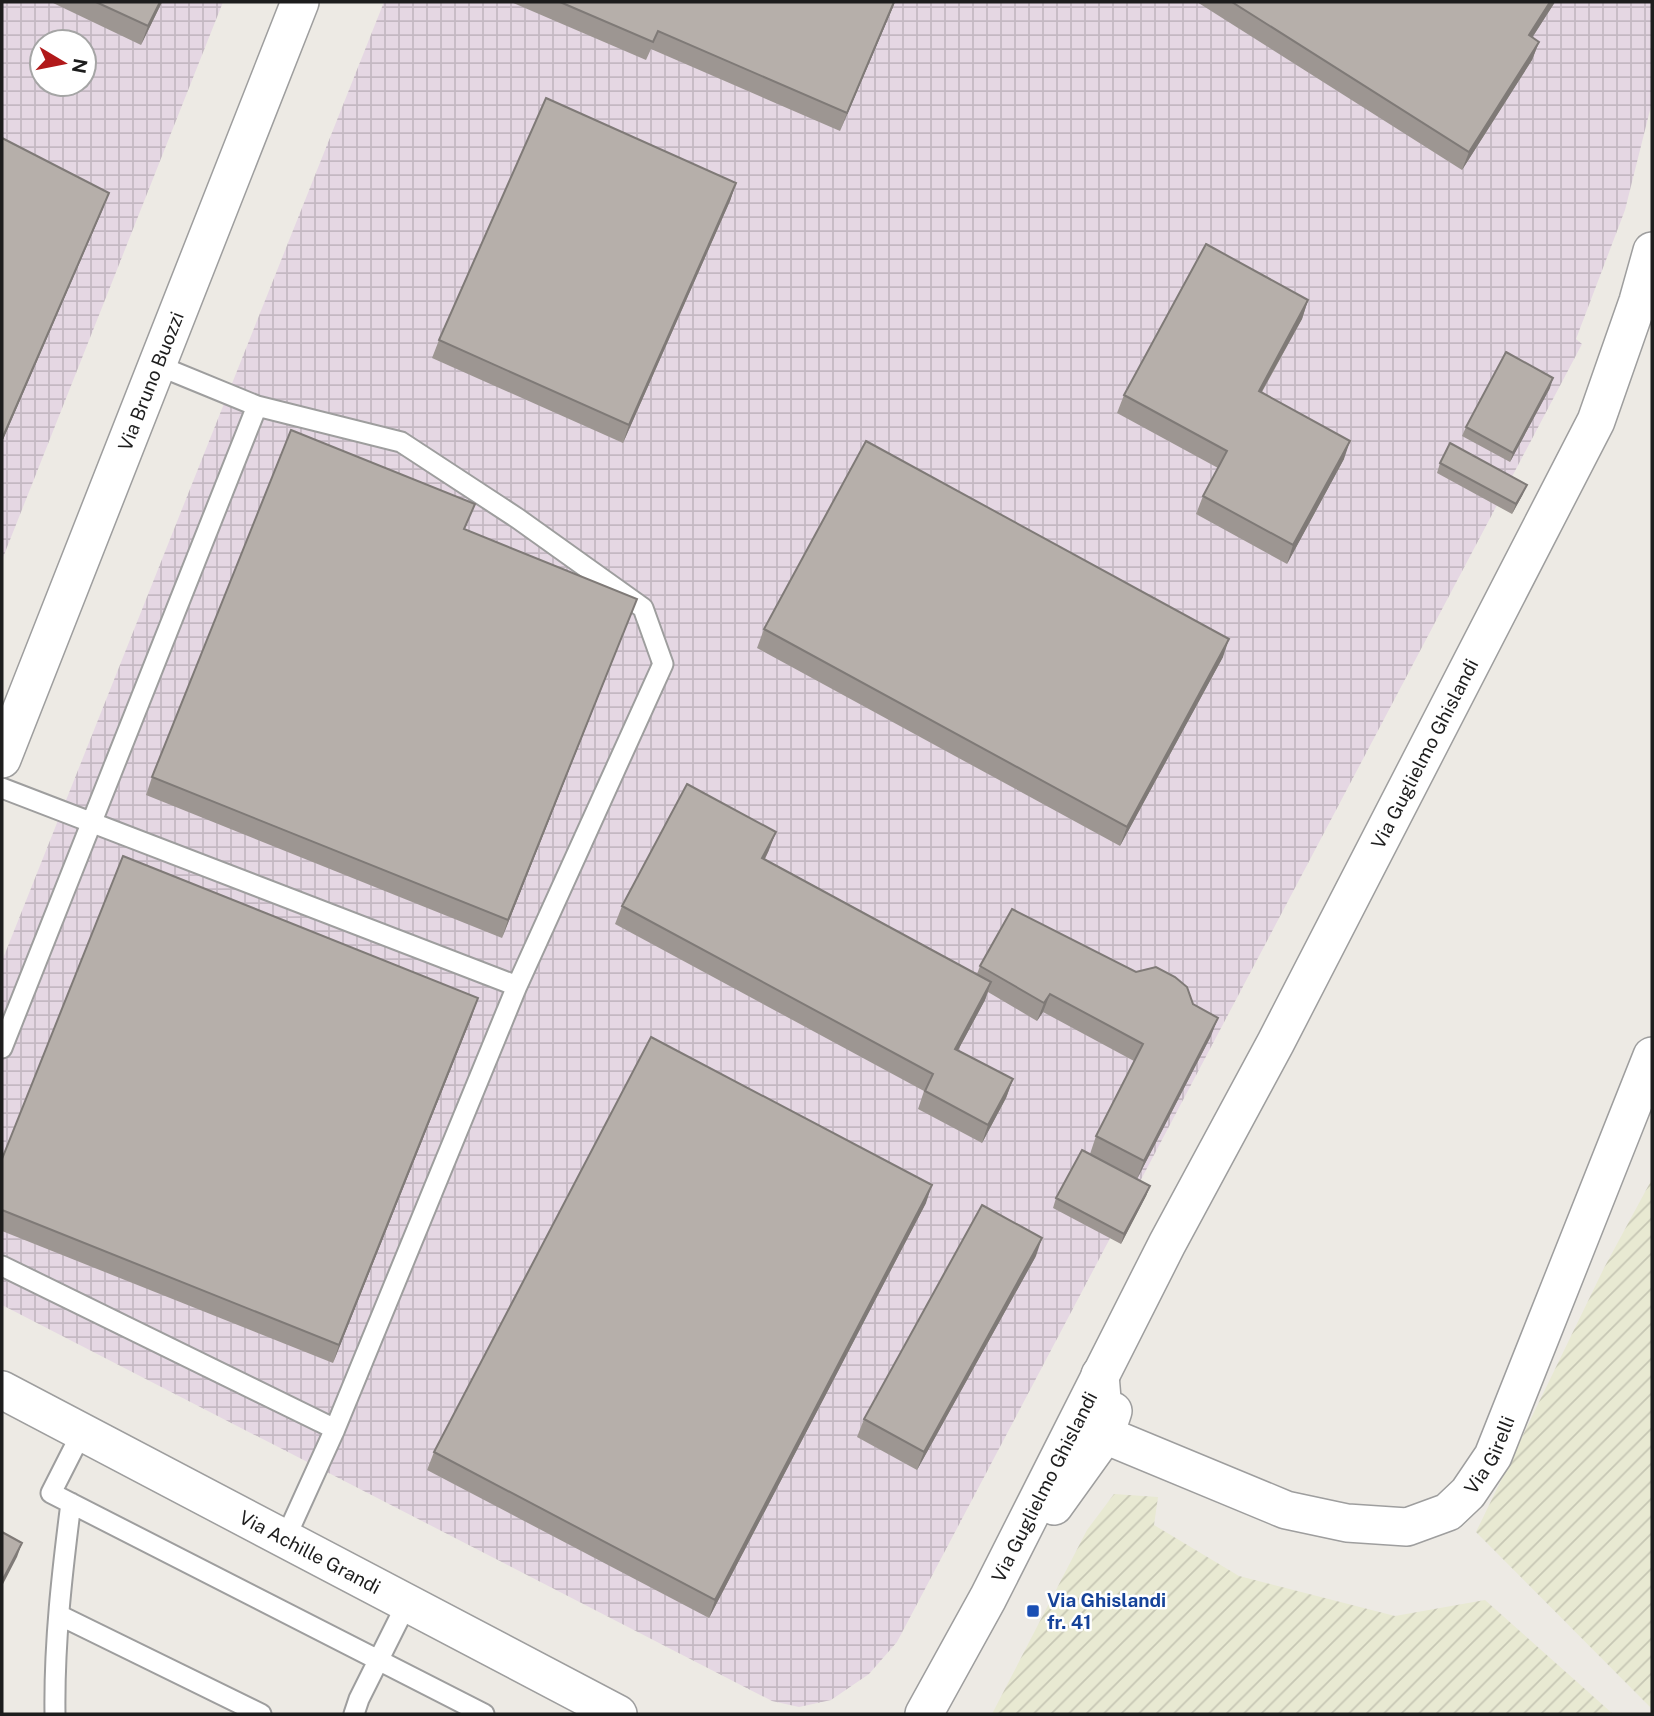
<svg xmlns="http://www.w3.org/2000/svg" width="1654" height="1716" font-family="'Public Sans',sans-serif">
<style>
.industrial{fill:url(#industrial-grid);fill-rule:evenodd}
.farmland{fill:url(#farmland-furrows)}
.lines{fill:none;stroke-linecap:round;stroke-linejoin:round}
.service-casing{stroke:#9e9e9e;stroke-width:23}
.minor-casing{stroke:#9e9e9e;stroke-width:40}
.service{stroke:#fff;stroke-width:19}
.minor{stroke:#fff;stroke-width:37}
.wall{fill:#9d9692}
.shaded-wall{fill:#7f7a77}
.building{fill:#b6afaa;stroke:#7f7a77;stroke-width:2}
.transit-dot{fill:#1a4fb4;stroke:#fff;stroke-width:2.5}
.labels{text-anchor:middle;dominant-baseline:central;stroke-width:5;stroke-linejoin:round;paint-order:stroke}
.street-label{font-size:19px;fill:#1d1d1d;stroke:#fff}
.transit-label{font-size:19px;font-weight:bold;fill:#164399;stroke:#fff;text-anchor:start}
</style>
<defs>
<pattern id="industrial-grid" width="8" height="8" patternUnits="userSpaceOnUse" patternTransform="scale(1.75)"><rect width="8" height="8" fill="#e5d7e3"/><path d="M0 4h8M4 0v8" fill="none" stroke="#c4b8c2"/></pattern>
<pattern id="farmland-furrows" width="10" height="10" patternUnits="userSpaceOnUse" patternTransform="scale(1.75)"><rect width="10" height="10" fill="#e8e9d2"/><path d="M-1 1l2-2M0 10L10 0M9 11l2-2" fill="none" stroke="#c7c7b4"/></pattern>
</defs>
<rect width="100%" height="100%" fill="#edeae4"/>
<!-- industrial -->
<path class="industrial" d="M2 2H223L2 560ZM42 42H84V84H42Z
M384 2H1652V102L1625 210 1576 339 1582 344 897 1642 869 1674 831 1700 799 1707 772 1701 2 1305V961Z"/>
<!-- farmland -->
<path class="farmland" d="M1652 1179V1709L1476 1532 1604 1268Z
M1114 1494 1158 1497 1154 1525 1239 1576 1395 1616 1485 1600 1613 1714H992L1087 1530Z"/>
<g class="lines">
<!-- service casing -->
<g class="service-casing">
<path id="service" d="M157 365 257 406
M2 788 517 986
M2 1048 257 406 401 442 517 518 643 608 663 664 517 986 335 1429 285 1539
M2 1266 335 1429
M82 1432 51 1493 484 1714
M59 1615 261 1714
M55 1714C54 1643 62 1573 71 1503
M354 1714 359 1699 407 1603"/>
</g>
<!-- minor casing -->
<g class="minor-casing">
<g id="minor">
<path id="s1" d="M2 759 300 2"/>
<path id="s2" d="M1100 1375 1105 1435 1286 1510 1347 1523 1407 1527 1448 1512 1468 1493 1493 1456 1652 1056"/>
<path id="s3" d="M2 1390 618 1714"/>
<path d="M1054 1506 1105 1435 1113 1411"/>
<path id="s4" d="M924 1714 988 1598 1167 1244 1276 1042 1596 421 1638 301 1652 251"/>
</g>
</g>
<!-- service -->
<use href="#service" class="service"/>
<!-- minor -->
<use href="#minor" class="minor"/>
</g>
<!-- wall -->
<path class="wall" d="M51 2H162L141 45Z
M511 2H895L840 131 651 49 646 60Z
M1197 2H1555L1532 38 1539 42 1532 60 1462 170Z
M736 183 730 201 623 443 432 358 439 340Z
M1308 300 1302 319 1262 392 1344 459 1287 564 1196 514 1203 496 1218 468 1117 413 1124 395Z
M1550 388 1510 462 1462 436 1466 427Z
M1440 463 1523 494 1512 514 1437 473Z
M465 529 630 617 502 938 146 795 152 777Z
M764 629 1223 657 1120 846 757 648Z
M769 850 765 859 977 974 980 966 1193 1004 1211 1036 1137 1179 1090 1154 1096 1136 1134 1061 1043 1012 1037 1021 988 992 985 1000 958 1050 1013 1079 1006 1098 982 1143 918 1109 924 1091 615 924 622 906Z
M472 1016 333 1363 2 1231V1159Z
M1150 1186 1146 1196 1121 1244 1053 1208 1056 1198Z
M926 1203 709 1618 427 1470 434 1452Z
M1036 1256 917 1470 857 1437 864 1419Z"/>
<!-- shaded-wall -->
<path class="shaded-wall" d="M160 2H162L141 45 148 26Z
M894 2 893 7 840 131 847 113Z
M1550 2H1555L1522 53 1529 35Z
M1539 42 1532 60 1462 170 1469 152Z
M736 183 730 201 623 443 629 425Z
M109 193 102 211 2 442V439Z
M1308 300 1302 319 1252 409 1259 391Z
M1553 378 1550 388 1510 462 1513 453Z
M1350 441 1344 459 1287 564 1293 545Z
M1527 485 1523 494 1512 514 1516 504Z
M637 599 630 617 502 938 508 920Z
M1229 639 1223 657 1120 846 1127 827Z
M776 832 769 850 756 876 762 858Z
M991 982 985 1000 949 1067 955 1049Z
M1050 994 1043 1012 1037 1021 1044 1003Z
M478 998 472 1016 333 1363 339 1345Z
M1218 1018 1211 1036 1137 1179 1144 1161Z
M1013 1079 1006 1098 982 1143 988 1125Z
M932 1185 926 1203 709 1618 715 1600Z
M1150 1186 1146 1196 1121 1244 1124 1234Z
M1042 1238 1036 1256 917 1470 924 1452Z
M22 1543 17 1557 2 1586V1581Z"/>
<!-- building -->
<path class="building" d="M96 2H160L148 26Z
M560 2H894L847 113 658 31 653 42Z
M1232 2H1550L1529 35 1539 42 1469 152Z
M546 98 736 183 629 425 439 340Z
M2 138 109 193 2 439Z
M1206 244 1308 300 1259 391 1350 441 1293 545 1203 496 1227 451 1124 395Z
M1506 352 1553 378 1513 453 1466 427Z
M291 430 475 504 464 529 637 599 508 920 152 777Z
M866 441 1229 639 1127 827 764 629Z
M1450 443 1527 485 1516 504 1440 463Z
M687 784 776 832 762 858 991 982 955 1049 1013 1079 988 1125 925 1091 933 1074 622 906Z
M123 856 478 998 339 1345 2 1210V1159Z
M1012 909 1136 972 1156 967 1175 977 1187 987 1193 1004 1218 1018 1144 1161 1096 1136 1143 1044 1050 994 1044 1003 980 966Z
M651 1037 932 1185 715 1600 434 1452Z
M1082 1150 1150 1186 1124 1234 1056 1198Z
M982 1205 1042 1238 924 1452 864 1419Z
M2 1532 22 1543 2 1581Z"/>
<!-- markers -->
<rect class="transit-dot" x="1026" y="1604" width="14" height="14" rx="3.5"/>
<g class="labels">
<!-- street labels -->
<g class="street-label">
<text stroke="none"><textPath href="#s1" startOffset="406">Via Bruno Buozzi</textPath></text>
<text stroke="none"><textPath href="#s4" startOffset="1083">Via Guglielmo Ghislandi</textPath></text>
<text stroke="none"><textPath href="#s2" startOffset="494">Via Girelli</textPath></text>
<text stroke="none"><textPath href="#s4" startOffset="257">Via Guglielmo Ghislandi</textPath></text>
<text stroke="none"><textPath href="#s3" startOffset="348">Via Achille Grandi</textPath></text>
</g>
<!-- transit labels -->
<g class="transit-label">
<text x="1047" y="1600">Via Ghislandi<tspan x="1047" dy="22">fr. 41</tspan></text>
</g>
</g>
<!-- border -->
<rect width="1654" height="1716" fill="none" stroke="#1d1d1d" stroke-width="7"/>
<!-- north arrow -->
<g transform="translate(63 63) rotate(100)"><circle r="33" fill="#ffffff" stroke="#a5a5a5" stroke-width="2"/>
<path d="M0-5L12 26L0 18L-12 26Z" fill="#b1191a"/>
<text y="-10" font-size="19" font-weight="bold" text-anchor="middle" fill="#1d1d1d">N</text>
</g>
</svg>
